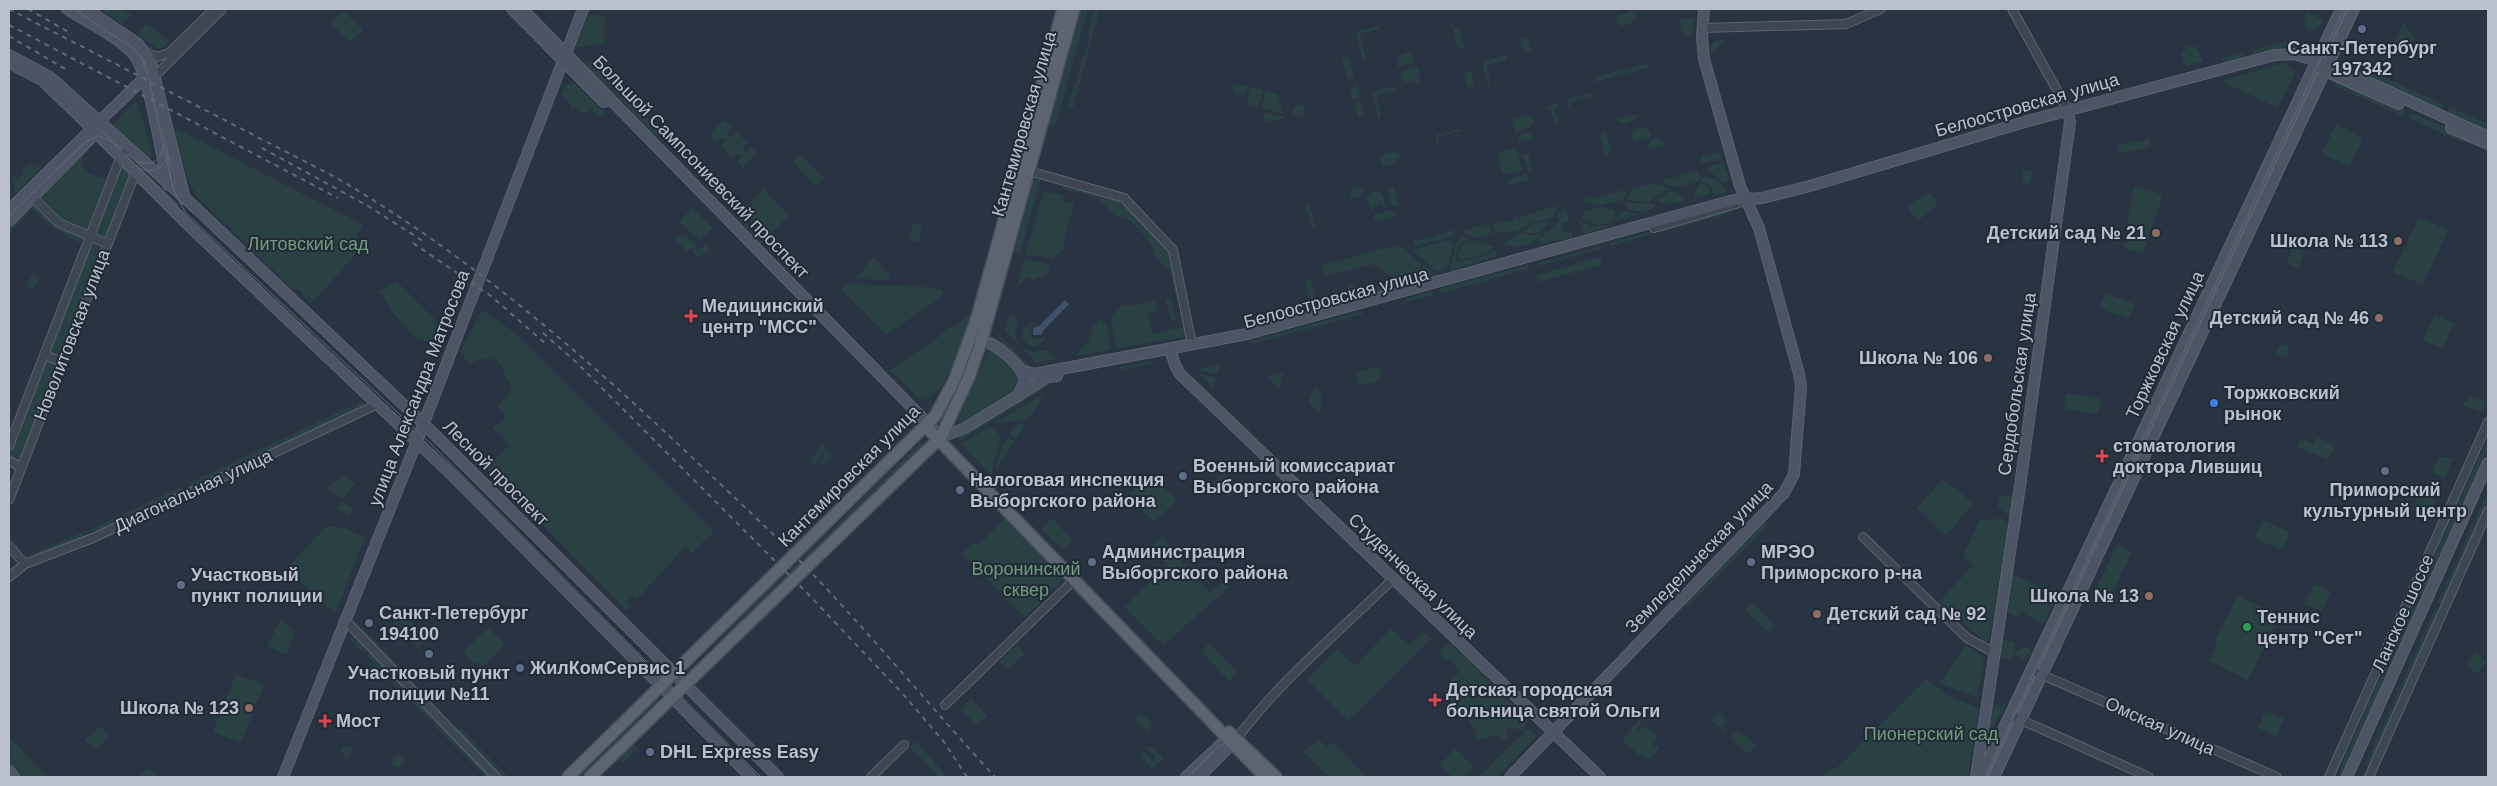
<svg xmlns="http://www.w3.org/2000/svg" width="2497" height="786" font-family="Helvetica,sans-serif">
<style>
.green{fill:#2a4143}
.water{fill:#3f526a}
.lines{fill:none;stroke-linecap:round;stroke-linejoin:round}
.street-casing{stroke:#5b646f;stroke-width:10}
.secondary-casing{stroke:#5b646f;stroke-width:12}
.primary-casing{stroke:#464f5b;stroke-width:14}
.street{stroke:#3d4652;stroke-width:8}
.secondary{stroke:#4b5564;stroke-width:10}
.primary{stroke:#5b6571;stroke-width:11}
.tram{stroke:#5f6a78;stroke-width:1}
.rail{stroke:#5f6a78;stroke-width:2;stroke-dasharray:5 5;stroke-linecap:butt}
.service-dot{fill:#5c6f8a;stroke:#212b37;stroke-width:2}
.education-dot{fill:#8d6e63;stroke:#212b37;stroke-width:2}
.health-dot{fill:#e0444e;stroke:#212b37;stroke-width:2}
.shop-dot{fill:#3f7fe0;stroke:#212b37;stroke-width:2}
.leisure-dot{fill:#2e9e5b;stroke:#212b37;stroke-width:2}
.labels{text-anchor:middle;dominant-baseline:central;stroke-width:4;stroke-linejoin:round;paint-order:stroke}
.poi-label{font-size:18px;font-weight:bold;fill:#bac1cc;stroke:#212b37;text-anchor:start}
.street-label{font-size:18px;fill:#bac1cc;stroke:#212b37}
.park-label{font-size:18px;fill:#729b7b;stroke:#212b37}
</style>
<rect width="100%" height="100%" fill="#283442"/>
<!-- green -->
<path class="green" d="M99 9H122L131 15 122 24Z
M1081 9H1088L1056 124 1048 127Z
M1094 9H1100L1073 108 1068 106 1090 36 1088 33Z
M1632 9 1638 16 1632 19 1633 23 1622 26 1618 24 1617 19 1619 15 1630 12Z
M343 10 363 30 350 42 330 22Z
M2307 12 2324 20 2319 27 2308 31 2304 19Z
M588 14 605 17 604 43 575 48Z
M1679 18 1694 19 1692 36H1684Z
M2404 23 2414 38 2408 51 2393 44Z
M146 24 170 41 164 47 158 49 137 34Z
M1381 25 1378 29 1360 34 1366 59 1363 60 1356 35 1357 31Z
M1454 25 1455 28 1459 27 1465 47 1458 49 1451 25Z
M1528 37 1532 51 1525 56 1529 51V49L1527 53 1523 52 1520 39Z
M2298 38 2301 49 2285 47 2253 55 2252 51Z
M1724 40 1711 57V46L1715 41Z
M2186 45 2196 47 2204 61 2185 66 2181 52 2186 50Z
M1407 52 1412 55 1414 63 1398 67 1397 56Z
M2242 53 2243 58 2225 63 2221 59Z
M1341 55 1344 58 1349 57 1354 77 1348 79Z
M1506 55 1507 60 1487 65 1491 90H1489L1482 62Z
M608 59 619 79 609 88 584 63Z
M2345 60 2443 104 2441 110 2343 66Z
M1649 63 1650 67 1595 82 1593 78Z
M2283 63 2296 71 2278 108 2221 81Z
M1415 66V68L1418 67 1420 77 1419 83 1415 84 1414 82 1418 80V76L1415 81 1404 82 1400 73Z
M1471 71 1475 86 1468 88 1464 73Z
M1355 80 1360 98 1353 100 1350 88 1355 86Z
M2338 80 2405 110 2403 116 2335 86Z
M573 82 606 114 598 117 582 99 590 108 584 114 576 107 572 108 561 95 566 85Z
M621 83 639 110 659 133 656 136 612 91Z
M1239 84 1248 86 1245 96 1234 93 1232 86Z
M1393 86 1398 90 1376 96 1381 113 1379 120 1371 92Z
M1251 87 1263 90 1258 107 1247 104Z
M1266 91 1278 94 1283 114 1262 108Z
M1592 92 1593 96 1570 102 1571 110H1569L1567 99Z
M137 101 153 155 149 159 113 125Z
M1361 101 1365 116 1358 118 1354 103Z
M1558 103 1559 107 1555 108 1559 123 1555 124 1551 109 1547 110 1546 106Z
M1293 111a6 6 0 1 1 12 0a6 6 0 1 1-12 0Z
M2449 107 2488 124V131L2447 113Z
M2410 112 2467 137 2464 143 2408 118Z
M1266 113 1284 117V118L1265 123 1263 116Z
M1638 113 1635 120 1624 124 1615 120Z
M1529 115 1530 118H1535L1529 128 1515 132 1512 120Z
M724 120 732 127 726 134 730 137 736 131 748 143 742 149 746 152 751 147 757 153 743 168 737 162 742 156 738 153 733 158 721 147 726 141 722 137 717 143 709 136Z
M2336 124 2363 138 2349 167 2322 153Z
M1643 127 1652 132 1649 138 1634 142 1632 135 1634 130Z
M177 129 363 225 354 243 355 255 311 304 298 289 295 291 196 196 187 177 174 130Z
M1460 129 1461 131 1439 137 1437 139 1439 145 1436 146V135Z
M1528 132 1534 138 1517 142 1520 135Z
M1606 132 1611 150 1606 159 1599 133Z
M1657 138 1664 141V145L1649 149 1648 144 1651 140Z
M2150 139 2151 147 2118 154 2117 145Z
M1516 147 1522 169 1519 172 1507 175 1506 172H1502L1498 153Z
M1395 152 1396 154 1402 153 1395 164 1382 167 1379 156Z
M1528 153 1532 170 1528 171 1522 155Z
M1723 153 1721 160 1701 163 1702 156Z
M801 154 824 178 816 186 793 162Z
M81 156 83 159 82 167 89 174 106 179 86 232 63 223 38 198Z
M1723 163 1730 179 1725 184 1708 170 1711 165Z
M28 164H35L42 167 16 193 12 179 14 176 17 179 25 171 22 168Z
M123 167 131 175 104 239 96 235 95 232 120 169Z
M2023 170 2032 171 2030 184 2021 182Z
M1697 171 1700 177 1697 182 1673 188 1663 183 1664 180Z
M1527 174 1530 180 1508 185 1506 180Z
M1705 176C1712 176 1724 185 1727 192L1698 199 1714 195 1710 186 1700 181Z
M1038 178H1041L1020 255 1014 252 1033 182Z
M1652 183 1669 189 1648 202 1626 200 1632 189Z
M1700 183 1708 187 1711 193 1695 198 1694 191Z
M1063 186 1123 203 1168 251 1179 302H1177L1171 273 1156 258 1151 243 1129 219 1115 215 1098 198 1062 189Z
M1361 186 1365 190 1358 197 1350 199 1351 189Z
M2134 186 2163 195 2143 254 2124 248Z
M1394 187 1399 206 1395 207 1390 202 1387 189Z
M764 189 789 215 767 237 741 211Z
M1376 190 1382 194 1386 206 1384 208 1380 204 1371 210 1366 199Z
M1624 190 1627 194 1623 200 1601 205 1580 200 1591 195 1592 199Z
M1044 191 1064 196 1063 201 1074 204 1063 244 1065 247 1051 260 1048 257 1025 255Z
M1672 191 1684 196 1685 200 1673 204 1659 202V199Z
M1926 193H1930L1937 202 1936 206 1920 219H1916L1909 210V206Z
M1625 202 1653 204 1655 207 1643 213 1628 209Z
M34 203 58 226 83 238 81 243C61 234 46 223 30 207Z
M1309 203 1316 228 1312 229 1305 205Z
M1560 204 1553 217 1529 224 1517 231 1494 233 1492 225 1515 219V214L1518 218Z
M1601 207 1614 210 1615 215 1611 222 1598 225 1582 219V216L1585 211Z
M25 208 30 212 9 233V224Z
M693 208 712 228 699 241 679 221Z
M1565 208 1569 221 1562 223 1564 233 1572 232V238L1540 243 1539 240C1546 230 1555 229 1561 219L1556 216Z
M1392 209 1397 216 1375 221 1374 215Z
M1731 209 1732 213 1661 232 1660 229Z
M1621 211H1623L1639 214 1614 221Z
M738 215 764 242 762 244 736 217Z
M2419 217 2448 230 2423 285 2393 272Z
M1551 220C1543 231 1537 235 1523 232L1530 225Z
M1579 220 1592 227 1609 224 1607 227 1584 234Z
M913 223 922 225 919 240 917 242 908 239Z
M1486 224 1490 226 1492 233 1476 238 1463 233 1464 230Z
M1456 230 1453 236 1417 246 1414 244 1413 241 1436 237V235Z
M1652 231 1653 234 1610 246 1609 243Z
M1542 233C1532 247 1518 248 1503 244L1518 234 1533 235Z
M686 235 697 246 686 251 675 239Z
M1463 237 1471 239C1462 241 1454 248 1456 259L1458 262 1485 256 1496 249 1497 256 1450 271 1456 243Z
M1449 240 1453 244 1449 265 1443 271H1436L1414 252 1416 249Z
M1475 240 1495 247 1485 254 1459 260 1457 255 1463 244Z
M94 243 101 246 102 250 62 354 57 356 49 351 90 245Z
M706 245 711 251 698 257 692 251Z
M1398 245 1422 264 1413 282 1401 285 1375 264 1324 276 1322 268 1324 265Z
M1602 246V249L1538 266 1537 263Z
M2293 247 2305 252 2298 268 2287 263Z
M874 257 891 277 889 280 856 279Z
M1600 257 1602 265 1538 282 1536 275Z
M1024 260 1046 263 1052 269 1043 277H1036L1033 280 1029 276 1016 288Z
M1424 265 1437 275 1417 281Z
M1528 265 1529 269 1441 293 1440 289Z
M32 274 39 277 34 289 27 287Z
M1311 279 1316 299 1323 298 1325 305 1281 318 1278 311 1311 303 1305 280Z
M396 281 442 327 432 343 416 338 392 312 379 291Z
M854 284C884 286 913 284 943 290L942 297 886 335 842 290 845 286Z
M1352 284 1365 291 1384 285 1393 288 1335 303 1333 293 1334 288 1337 294 1348 289 1347 285Z
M1432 291 1433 295 1406 302V299Z
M2105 293 2135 304 2129 319 2099 308Z
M1171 298 1176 320 1171 321 1165 299Z
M1155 301 1157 311 1148 314 1152 334 1184 327 1186 336 1116 349 1111 318 1123 305 1131 306Z
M482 310 517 334 714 531 692 553 685 547 637 599 632 596 626 602 630 606 626 610 486 468 510 445 493 428 497 424 499 425 505 419 504 412 498 406 509 394 511 385C505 379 506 374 502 367 495 356 480 356 470 364L460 352Z
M1361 311 1363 314 1252 344 1251 341Z
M1010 313 1018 321 1015 333 1019 346 1005 331Z
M971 314C964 337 949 392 924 400L918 398 891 370Z
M2435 315 2454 323 2442 349 2423 340Z
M1100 318 1108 327 1110 350 1075 356 1090 339 1089 337 1092 334 1091 328Z
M1031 323 1038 324 1033 325 1029 330 1033 338 1041 339 1045 332 1044 341 1036 347 1027 345 1022 337 1024 328Z
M996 331 1031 367 1030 369 1025 367 1000 341Z
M2277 351a6 6 0 1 1 12 0a6 6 0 1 1-12 0Z
M989 348 996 353 1019 376V388L961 423 958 419Z
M1025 348 1034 352 1047 350 1057 359 1037 363 1024 350Z
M48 360 56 364 57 367 21 458 16 461 10 457 9 453 45 362Z
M1152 361V364L1119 370V367Z
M1220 364 1217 374 1200 371V369Z
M1379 366 1382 379 1358 386 1355 373Z
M1199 373 1216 378 1213 388 1199 374Z
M1281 373 1283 375 1279 390 1267 377Z
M1194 377 1288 469 1192 379Z
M1041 386 1043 389 960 441 957 437Z
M1314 387 1319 389 1322 401 1318 413 1309 401Z
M1045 393 1028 420 994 423Z
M2066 394 2095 397 2102 400 2097 414 2064 409Z
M2470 396 2487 402 2483 413 2462 405Z
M362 401 365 404 362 407 190 488 187 484Z
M1027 423 1016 439 1009 434 1015 425Z
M988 428H995L1001 438 991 475 962 444Z
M1008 437 1015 441 994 472 1002 447Z
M2316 437 2335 445 2328 460 2297 447 2301 439 2313 444Z
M2488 438V453L2423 596 2418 593Z
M920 443 923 446 689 674 747 612Z
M821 444 833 456 824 465 820 462 825 452 824 450 816 466 811 461Z
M2439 457 2453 458 2445 478 2433 473 2435 470 2433 468Z
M1223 473 1238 488 1228 498 1213 483Z
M342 475 355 484 343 498 327 489Z
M1146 479H1156L1177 501 1154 522 1128 496Z
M1943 479 1974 504 1945 536 1917 508Z
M183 486 184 488 180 490 181 492 97 532 91 529Z
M2488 491V502L2442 604 2438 602Z
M2000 495 2013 497 2010 515 1998 508Z
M2424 495 2435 500 2426 520 2415 510 2414 506 2418 497 2422 499Z
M341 501 353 508 349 516 337 509Z
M1002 516 1062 578 1061 583 1025 618 962 554 974 543 978 546 1003 520Z
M1051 518 1073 540 1063 550 1041 528Z
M2002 519 2008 523 1989 640 1985 642 1940 601 1973 565 1963 556 1980 520Z
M2263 520 2290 532 2282 550 2255 538Z
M1764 521 1768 525 1688 607 1685 604Z
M327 526 343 528 365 537 336 612 329 608 287 568Z
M84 532V538L37 556 32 554Z
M1164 534 1168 546 1210 593 1225 581 1230 587 1163 645 1125 607 1166 565 1151 546Z
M2117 545 2132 552 2106 605 2092 598Z
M2012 574 2050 591 2052 588 2059 591 2043 624 2021 611 2017 617 2004 610Z
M2314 584 2331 591 2322 611 2305 604Z
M2238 596 2280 615 2248 680 2209 661 2217 643 2215 639Z
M2415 599 2421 602 2344 777H2340L2341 766Z
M1752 602 1776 625 1769 633 1745 609Z
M2435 609 2439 611 2369 768 2365 766Z
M404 613 418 628 408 637 394 622Z
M281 619 295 631 287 655 267 646Z
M357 622 406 673 404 676 355 625Z
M488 628 505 645 483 666 479 662 473 663 463 652Z
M419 629 428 639 418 648 409 638Z
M1391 629 1408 646 1423 632 1431 639 1349 721 1307 679 1337 649 1355 666Z
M355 635 368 649 363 653 350 640Z
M2002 639 2016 643 2013 651 2016 652 2018 650 2020 651 2023 646 2031 650 2026 660 2014 654 2009 660 2000 657Z
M1210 643 1238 672 1229 681 1201 651Z
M1017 644 1024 654 1008 670 999 662Z
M1447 645H1452L1459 653 1466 656 1505 700 1515 705 1527 723 1523 731 1509 727 1507 730 1508 737 1503 741 1496 734 1486 739H1476V731L1467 717 1466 711 1453 707 1449 698V682L1459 672 1450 659 1444 660 1441 657V651Z
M1965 645 1984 657 1978 698 1938 682 1943 679Z
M371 652 394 676 390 680 367 656Z
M2475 652 2487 661 2477 674 2465 665Z
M236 674 264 685 241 743 213 732Z
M396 678 409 691 405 695 392 682Z
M1927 679 1945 694 1979 709 1968 777H1822L1828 771 1838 767Z
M412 694 434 717 430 721 408 698Z
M656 699 659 700V703L581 777H574Z
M971 699 987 716 977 726 961 709Z
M2004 702 2007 703 1989 734 1993 703 2001 707Z
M1720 711 1727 722 1723 727 1725 730 1724 732 1711 720Z
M2265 711 2284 719 2277 736 2258 728Z
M1139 713 1150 721 1151 727 1148 733 1135 720Z
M1639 720 1642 723 1637 728 1639 731 1645 726 1658 737 1651 745 1655 748 1658 745V749L1649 759 1638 754 1622 740Z
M438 721 492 777H486L434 725Z
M101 726 110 736 95 750 85 740Z
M460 728 508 777H501L457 731Z
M1528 728 1536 736 1497 777H1479Z
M1737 731 1741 735 1743 734 1756 745 1747 754 1730 738Z
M9 737 48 777H19L9 767Z
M1318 739 1326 747 1333 742 1365 774 1361 777H1329L1304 752Z
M917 741 944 774 946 777H939L910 748Z
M633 744 637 749 623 763 618 759Z
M1149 745 1163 758 1152 769 1139 755 1143 751 1153 761 1156 758 1146 748Z
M343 746 352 747 350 758H346L341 751Z
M1455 749 1474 767 1464 777H1452L1440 765Z
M392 761a6 6 0 1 1 12 0a6 6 0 1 1-12 0Z
M149 768 158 777H139Z"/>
<!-- water -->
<path class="water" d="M1065 300 1069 304 1043 331 1041 335H1033V328L1039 326Z"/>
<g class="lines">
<!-- street casing -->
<g class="street-casing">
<path id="street" d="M2012 9 2068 110
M1702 28 1846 24 1881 9
M146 52 157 57 169 53 214 9
M155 76 222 9
M1029 171 1124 198 1173 250 1192 345
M30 195 59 223 108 244
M1654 228 1739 203
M44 355 62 362
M9 446 121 156 129 148
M9 461 21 467
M9 500 136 171
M1863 537 1967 638 1995 653
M9 546 25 564
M9 577 25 564 93 538 378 404
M345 620 496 777
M2031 670 2277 777
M945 705 1076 578
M2010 715 2149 777
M1237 738C1279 682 1342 629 1393 579
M871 777 904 745
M2329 777 2488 422
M2369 777 2488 511"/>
</g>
<!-- secondary casing -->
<g class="secondary-casing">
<path id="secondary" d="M67 9C87 22 119 37 134 55 149 73 162 158 168 185
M86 9 137 43 150 59 185 199
M512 9 604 102
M522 9 941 437 965 428 1048 377 1057 376
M9 55 50 77 198 210 423 423 778 777
M9 63 42 80 82 119 186 223 454 477 751 777
M2320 66 2325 71 2399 104
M2451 128 2488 144
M9 210 144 78
M9 221 89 140 98 128
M975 339C992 339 1023 365 1025 381L1018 396
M1170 349 1175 365 1180 374 1600 777
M1021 370 1034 374 1247 334 1734 200 1762 198 1810 186 2028 121 2275 55 2294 54 2328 64 2488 137
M9 771 14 777
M283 777 413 451 583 9
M1186 777 1232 734
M1199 777 1237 739
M1510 777 1784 493 1794 474 1801 386 1799 374 1759 228 1740 186 1704 59 1702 37 1704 9
M1976 777 2020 486 2070 122 2068 110
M1981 777 2341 9
M1994 777 2354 9
M2347 777 2488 463"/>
</g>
<!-- primary casing -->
<g class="primary-casing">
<path id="primary" d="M926 427 1265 777
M1229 732 1276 777
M568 777 935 416 954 381 976 321 1063 9
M590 777 941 437 969 377 982 339 1074 9"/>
</g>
<!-- street -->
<use href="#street" class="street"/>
<!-- secondary -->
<use href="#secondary" class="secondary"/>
<!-- primary -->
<use href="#primary" class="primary"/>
<!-- tram -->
<path class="tram" d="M74 9 133 48 141 57 149 79 173 189 185 212 431 444 761 777
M137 161C150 168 162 160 163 146
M138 168C151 174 163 170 168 156
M9 216 85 142 98 136 111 141 178 205
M1188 777 1219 746 1229 741 1239 743 1274 777
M1985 777 2344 9"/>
<!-- rail -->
<path class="rail" d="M9 9 335 177C469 255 585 356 698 463 740 503 784 543 824 586 882 648 937 714 995 777
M28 9 72 34
M9 25 338 198
M9 36 67 70
M262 148 368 206 426 243
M413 243 491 296 546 344
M543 333 575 361 810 596 903 694 944 742 967 777"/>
</g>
<!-- markers -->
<g class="service-dot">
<circle cx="2362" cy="29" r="5"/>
<circle cx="2385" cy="471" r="5"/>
<circle cx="1183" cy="476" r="5"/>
<circle cx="960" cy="490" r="5"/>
<circle cx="1092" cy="562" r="5"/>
<circle cx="1751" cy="562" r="5"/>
<circle cx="181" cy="585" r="5"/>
<circle cx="369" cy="623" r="5"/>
<circle cx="429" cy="654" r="5"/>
<circle cx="520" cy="668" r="5"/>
<circle cx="650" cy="752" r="5"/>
</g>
<g class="education-dot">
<circle cx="2156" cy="233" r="5"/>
<circle cx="2398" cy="241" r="5"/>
<circle cx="2379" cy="318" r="5"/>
<circle cx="1988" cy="358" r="5"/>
<circle cx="2149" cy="596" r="5"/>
<circle cx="1817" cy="614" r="5"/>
<circle cx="249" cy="708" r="5"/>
</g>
<g class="health-dot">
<path d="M688.5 308.5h5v5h5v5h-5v5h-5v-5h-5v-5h5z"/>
<path d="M2099.5 448.5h5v5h5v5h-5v5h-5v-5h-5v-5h5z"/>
<path d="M1432.5 692.5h5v5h5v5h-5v5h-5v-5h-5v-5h5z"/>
<path d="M322.5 713.5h5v5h5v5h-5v5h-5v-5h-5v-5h5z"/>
</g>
<circle class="shop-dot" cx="2214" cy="403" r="5"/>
<circle class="leisure-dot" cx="2247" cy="627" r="5"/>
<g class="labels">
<!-- poi labels -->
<g class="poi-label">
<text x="2362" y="48" text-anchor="middle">Санкт-Петербург<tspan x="2362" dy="21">197342</tspan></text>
<text x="2146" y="233" text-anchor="end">Детский сад № 21</text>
<text x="2388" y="241" text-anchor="end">Школа № 113</text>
<text x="702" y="306">Медицинский<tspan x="702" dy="21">центр "МСС"</tspan></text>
<text x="2369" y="318" text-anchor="end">Детский сад № 46</text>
<text x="1978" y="358" text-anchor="end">Школа № 106</text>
<text x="2224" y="393">Торжковский<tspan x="2224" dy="21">рынок</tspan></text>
<text x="2113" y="446">стоматология<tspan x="2113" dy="21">доктора Лившиц</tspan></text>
<text x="1193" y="466">Военный комиссариат<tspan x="1193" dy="21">Выборгского района</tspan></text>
<text x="970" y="480">Налоговая инспекция<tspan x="970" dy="21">Выборгского района</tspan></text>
<text x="2385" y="490" text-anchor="middle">Приморский<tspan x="2385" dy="21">культурный центр</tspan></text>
<text x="1102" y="552">Администрация<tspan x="1102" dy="21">Выборгского района</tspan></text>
<text x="1761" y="552">МРЭО<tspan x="1761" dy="21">Приморского р-на</tspan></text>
<text x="191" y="575">Участковый<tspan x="191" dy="21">пункт полиции</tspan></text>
<text x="2139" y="596" text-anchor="end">Школа № 13</text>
<text x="379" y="613">Санкт-Петербург<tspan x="379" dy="21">194100</tspan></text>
<text x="1827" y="614">Детский сад № 92</text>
<text x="2257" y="617">Теннис<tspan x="2257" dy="21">центр "Сет"</tspan></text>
<text x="530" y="668">ЖилКомСервис 1</text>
<text x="429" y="673" text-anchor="middle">Участковый пункт<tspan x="429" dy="21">полиции №11</tspan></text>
<text x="1446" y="690">Детская городская<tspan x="1446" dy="21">больница святой Ольги</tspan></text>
<text x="239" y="708" text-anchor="end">Школа № 123</text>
<text x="336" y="721">Мост</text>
<text x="660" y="752">DHL Express Easy</text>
</g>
<!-- street labels -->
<g class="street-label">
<text transform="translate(2027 105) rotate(-16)">Белоостровская улица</text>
<text transform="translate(1024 124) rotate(-74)">Кантемировская улица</text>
<text transform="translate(701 167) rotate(46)">Большой Сампсониевский проспект</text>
<text transform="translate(1336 298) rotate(-15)">Белоостровская улица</text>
<text transform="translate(72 335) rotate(-69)">Новолитовская улица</text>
<text transform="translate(2165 345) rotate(-65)">Торжковская улица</text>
<text transform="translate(2017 384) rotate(-82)">Сердобольская улица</text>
<text transform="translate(419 388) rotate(-69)">улица Александра Матросова</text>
<text transform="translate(496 473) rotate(45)">Лесной проспект</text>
<text transform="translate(849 476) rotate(-45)">Кантемировская улица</text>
<text transform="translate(193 491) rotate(-25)">Диагональная улица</text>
<text transform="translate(1699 557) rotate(-46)">Земледельческая улица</text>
<text transform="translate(1413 576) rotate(44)">Студенческая улица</text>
<text transform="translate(2403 613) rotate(-66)">Ланское шоссе</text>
<text transform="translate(2160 726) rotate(24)">Омская улица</text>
</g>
<!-- park labels -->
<g class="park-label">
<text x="308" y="244">Литовский сад</text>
<text x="1026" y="569">Воронинский<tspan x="1026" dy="21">сквер</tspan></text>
<text x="1931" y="734">Пионерский сад</text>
</g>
</g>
<!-- border -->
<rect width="2497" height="786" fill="none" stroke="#bac1cc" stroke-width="20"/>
</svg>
